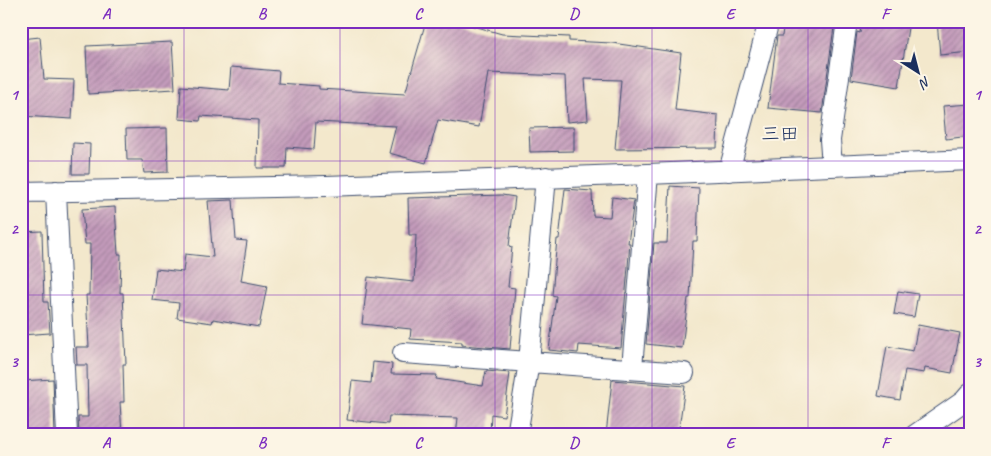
<svg xmlns="http://www.w3.org/2000/svg" width="991" height="456" font-family="Caveat,'Klee One',sans-serif">
<style>
.building{fill:url(#building-hatch)}
.lines{fill:none;stroke-linecap:round;stroke-linejoin:round}
.street-casing{stroke:#3b4b6e;stroke-width:22}
.street{stroke:#fff;stroke-width:20}
.grid{fill:none;stroke:#7b2cbf;stroke-width:1;stroke-opacity:0.55}
.labels{text-anchor:middle;dominant-baseline:central;stroke-width:4;stroke-linejoin:round;paint-order:stroke}
.neighbourhood-label{font-size:19px;fill:#1b2f5e;stroke:#fcf5e5}
.neatline{fill:none;stroke:#7b2cbf;stroke-width:2}
.grid-label{font-size:16px;text-anchor:middle;font-weight:bold;fill:#7b2cbf}
</style>
<defs>
<pattern id="building-hatch" width="6" height="6" patternUnits="userSpaceOnUse" patternTransform="scale(1.25)"><rect width="6" height="6" fill="#c49bbb"/><path d="M-1 1l2-2M0 6l6-6M5 7l2-2" fill="none" stroke="#9e7f9b"/></pattern>
</defs>
<rect width="100%" height="100%" fill="#fcf5e5"/>
<filter id="ink" filterUnits="userSpaceOnUse"><feTurbulence type="fractalNoise" baseFrequency=".02" numOctaves="2"/><feDisplacementMap in="SourceGraphic" scale="10" xChannelSelector="R" yChannelSelector="G"/><feConvolveMatrix kernelMatrix="1 2 1 2 8 2 1 2 1" color-interpolation-filters="sRGB"/></filter>
<filter id="wash" filterUnits="userSpaceOnUse"><feTurbulence type="fractalNoise" baseFrequency=".0096" numOctaves="4" result="noise"/><feDisplacementMap in="SourceGraphic" scale="20" xChannelSelector="R" yChannelSelector="G"/><feGaussianBlur stdDeviation="1.12" result="paint"/><feColorMatrix in="noise" values="0 0 0 0 0 0 0 0 0 0 0 0 0 0 0 0 0 1.4 0 .05"/><feComposite in="paint" operator="in"/></filter>
<g filter="url(#wash)">
<rect width="100%" height="100%" fill="#f3e8cc"/>
<g id="blocks">
<!-- building -->
<path class="building" d="M426 21H456L502 34 569 37V41L612 43 681 53 675 110 718 115 717 148 615 149 621 80 585 79 588 120 567 122 565 76 488 73 479 127 438 120 426 163 389 153 396 126 316 122 314 149 287 147 286 168H257L258 120 201 116 200 121 179 119 181 86 229 90 231 67 279 71 278 83 319 86V89L405 94Z
M784 21H824V24L834 27 822 113 768 108 777 36H782Z
M862 21H909L899 87 851 79 857 32 860 33Z
M937 21H970V52L940 55Z
M40 37 44 79 74 80 72 119 21 116V39Z
M172 42 175 89 88 94 86 46Z
M970 104V136L946 139 943 106Z
M574 127V151L530 152 529 128Z
M167 128 168 172 144 173 142 160H127L126 129Z
M73 143 90 144 89 174H72Z
M670 186 699 188 697 241H693L690 298H688L682 348 646 344 654 243H667Z
M565 189 592 191 593 216 610 217 612 197 634 200 628 243H630L621 348 579 345 578 353 549 350 556 296 552 295 557 239H559Z
M502 195 515 197 509 246 512 247 508 287 515 288 510 349 462 345V342L410 339 411 329 362 324 368 277 414 282 416 235H409L408 198Z
M233 200 236 240 247 241 241 281 267 286 259 327 213 319 212 323 177 318 179 303 152 300 156 269 183 272 185 254 213 257 208 201Z
M115 207 118 254H121L120 293H123L126 364H123L124 402H120L122 435H79L78 417H88L87 365H77L76 347H89L86 295H89L90 244H85L82 209Z
M42 231 44 302H48L50 333 21 335V265H23L22 232Z
M898 291 918 294 914 317 894 314Z
M918 325 960 333 952 373 925 368 924 373 905 370 900 400 878 396 887 346 913 351Z
M373 362 392 364 391 374 437 375 436 379 483 386 486 371 510 373 504 416 491 414 490 435H456L458 418 389 416 388 424 347 420 352 381 371 383Z
M53 379 55 435H21V381Z
M612 380 685 386 678 435 638 432V435H606Z"/>
</g>
</g>
<g filter="url(#ink)">
<use href="#blocks" fill-opacity="0" stroke="#3b4b6e" stroke-width="1"/>
<g class="lines">
<!-- street casing -->
<g class="street-casing">
<path id="street" d="M832 166 830 140 847 21
M729 171 769 21
M56 191 67 435
M21 192 326 186 648 174 970 160
M403 353 684 373
M632 368 648 174
M517 435 529 362 546 177
M915 435 964 401 970 394"/>
</g>
<!-- street -->
<use href="#street" class="street"/>
</g>
</g>
<!-- grid -->
<path class="grid" d="M184 21V435M340 21V435M495 21V435M652 21V435M808 21V435M21 161H970M21 295H970"/>
<g class="labels">
<!-- neighbourhood labels -->
<g class="neighbourhood-label">
<text x="780" y="134">三田</text>
</g>
</g>
<!-- margin -->
<rect width="991" height="456" fill="none" stroke="#fcf5e5" stroke-width="55"/>
<!-- north arrow -->
<g transform="translate(918 72) rotate(144)" stroke="#fcf5e5" stroke-width="4" paint-order="stroke">
<path d="M0-4L9 19L0 12L-9 19Z" fill="#1b2f5e"/>
<text y="-8" font-size="14" font-weight="bold" text-anchor="middle" fill="#1b2f5e">N</text>
</g>
<rect x="28" y="28" width="936" height="400" class="neatline"/>
<g class="grid-label">
<text x="106" y="19">A</text>
<text x="262" y="19">B</text>
<text x="418" y="19">C</text>
<text x="574" y="19">D</text>
<text x="730" y="19">E</text>
<text x="885" y="19">F</text>
<text x="14" y="100">1</text>
<text x="977" y="100">1</text>
<text x="14" y="234">2</text>
<text x="977" y="234">2</text>
<text x="14" y="367">3</text>
<text x="977" y="367">3</text>
<text x="106" y="448">A</text>
<text x="262" y="448">B</text>
<text x="418" y="448">C</text>
<text x="574" y="448">D</text>
<text x="730" y="448">E</text>
<text x="885" y="448">F</text>
</g>
</svg>
